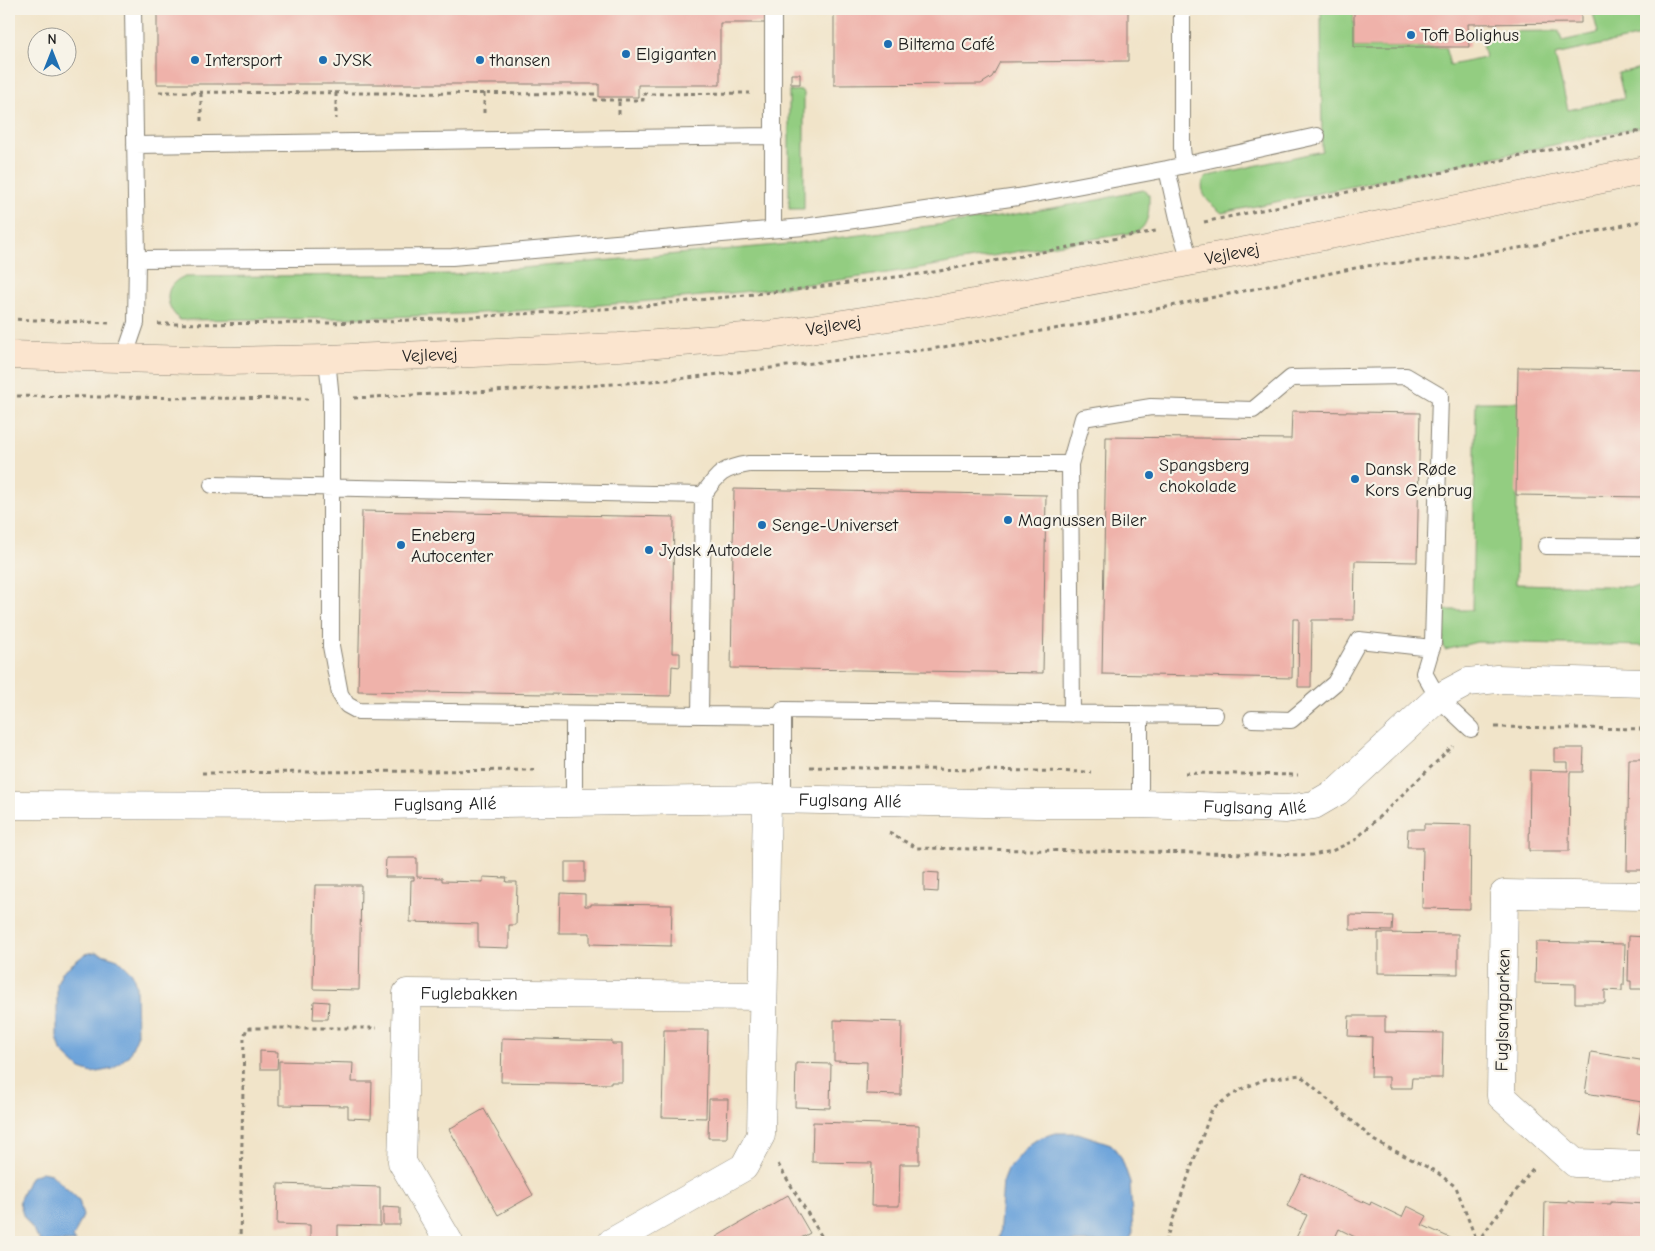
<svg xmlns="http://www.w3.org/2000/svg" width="1655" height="1251" font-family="'Comic Neue',sans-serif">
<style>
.green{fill:#93cd81;stroke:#58744e}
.water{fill:#6ca3da;stroke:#44607b}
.building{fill:#efb2aa}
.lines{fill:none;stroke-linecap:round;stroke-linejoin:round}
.lane-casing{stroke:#868072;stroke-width:18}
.street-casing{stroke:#868072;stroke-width:29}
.secondary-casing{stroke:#868072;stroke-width:29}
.path{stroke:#868072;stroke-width:3;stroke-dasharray:4 4;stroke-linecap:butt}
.lane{stroke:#fff;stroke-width:16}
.street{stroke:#fff;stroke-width:28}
.secondary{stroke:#fbe5cf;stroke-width:28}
.poi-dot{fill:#1f6fb2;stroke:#f7f3e8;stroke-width:2}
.labels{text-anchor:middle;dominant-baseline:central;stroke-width:4.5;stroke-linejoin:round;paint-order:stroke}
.poi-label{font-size:18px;fill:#1c1c1c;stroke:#f7f3e8;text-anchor:start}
.street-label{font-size:18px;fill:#1c1c1c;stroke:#f7f3e8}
</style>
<rect width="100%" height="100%" fill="#f7f3e8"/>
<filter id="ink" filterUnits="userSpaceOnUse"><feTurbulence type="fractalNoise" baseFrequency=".02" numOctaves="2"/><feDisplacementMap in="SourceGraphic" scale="10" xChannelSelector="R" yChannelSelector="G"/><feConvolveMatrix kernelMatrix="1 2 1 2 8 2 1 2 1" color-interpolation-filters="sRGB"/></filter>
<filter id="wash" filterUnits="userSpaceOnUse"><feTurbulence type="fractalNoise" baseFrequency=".0096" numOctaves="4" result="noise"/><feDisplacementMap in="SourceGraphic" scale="20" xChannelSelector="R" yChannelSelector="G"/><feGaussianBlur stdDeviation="1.12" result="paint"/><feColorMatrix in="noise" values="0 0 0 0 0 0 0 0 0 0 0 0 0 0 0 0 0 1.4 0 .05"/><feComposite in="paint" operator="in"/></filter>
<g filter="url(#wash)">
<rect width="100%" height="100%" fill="#f1e4c9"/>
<!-- green -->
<path class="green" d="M1321 9H1354V47H1445L1450 65 1485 58 1480 32 1559 31 1562 41 1598 33 1592 9H1646V35L1555 55 1568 110 1624 98 1618 73 1646 67V126L1222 213C1212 205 1199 196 1203 181L1208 176 1322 151Z
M801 90 804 93V209H789V91Z
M1143 190 1149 195C1149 209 1150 224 1137 232 1014 251 893 275 769 289 643 303 515 313 388 317 319 319 249 319 180 320 165 307 162 286 183 277L456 274 789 244 999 217 1093 201Z
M1476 402H1518L1516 584 1646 587V646L1477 642 1445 650 1443 644 1445 610H1472Z"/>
<!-- water -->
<path class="water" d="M96 952 118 959 132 973 136 985 137 1037 129 1055 113 1069 92 1073 80 1069 61 1051 57 1037V983L62 972 85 954Z
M1055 1133H1078L1111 1144 1121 1157 1130 1182 1133 1232 1129 1242H999L1003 1180 1007 1170 1030 1144 1039 1138Z
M42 1172 51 1174 79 1200 83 1216 73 1238 76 1242H41L23 1215 19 1201 30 1177Z"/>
<g id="blocks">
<!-- building -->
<path class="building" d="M157 9H766V23H720V85H638V97H599V84H157Z
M834 9H1128V61L1000 62 992 77 981 84 834 85Z
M1354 9H1581V23L1468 24 1469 47H1354Z
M791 74H800V84H791Z
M1518 367 1646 369V497L1516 495Z
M1292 411 1420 413 1417 562 1355 561 1354 620H1312L1311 687H1298L1299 619H1293L1292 678 1102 674 1106 437 1291 439Z
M734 489 1046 495 1043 673 731 668Z
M362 511 674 517 672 653H680V667L672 666 671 696 358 691Z
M1554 748H1584L1583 772H1570L1569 851H1529L1530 770 1568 771V762H1554Z
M1629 759H1646V870H1627Z
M1424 824 1471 825 1470 909 1422 908 1423 847H1407L1408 829H1424Z
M386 858H417V877L442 878V881L483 882V877L507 878 506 882H517L516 925H509V948L478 947V924L410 922 411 880H414V877H385Z
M565 862H585V882H565Z
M924 872 939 873 938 892 924 891Z
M315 885H361L359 990 313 989Z
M560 893 585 894V906H591V904L672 905 671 946 590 944V933H559Z
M1350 915 1393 916 1392 931 1350 930Z
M1378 933 1458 934V974L1378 973Z
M1629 936 1646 937V989H1631V981H1628Z
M1536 942 1625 944 1624 985H1622V991L1605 990V1003H1575V984L1535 983Z
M314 1001 329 1002 328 1019H313Z
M1349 1016H1385V1032L1443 1033 1442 1078H1412L1411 1088H1389V1077H1371L1372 1037 1348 1036Z
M834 1020 902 1022 901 1095 866 1094 867 1062 834 1061Z
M664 1030H708L706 1118 662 1117Z
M502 1038 612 1041V1044H622V1082H611V1084L501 1082Z
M260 1051 278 1052 277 1069H260Z
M1591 1052 1646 1061V1135L1637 1133 1642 1102 1585 1093Z
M279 1061 353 1063 352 1082H372L371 1119 348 1118V1106L279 1105Z
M796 1063 831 1064 830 1108 795 1107Z
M709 1099H728L727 1138H708Z
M484 1109 533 1195 498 1215 449 1129Z
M813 1122 919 1125V1164H900L899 1206H871L872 1163 812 1162Z
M1302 1174 1370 1205 1371 1202 1402 1217 1407 1206 1427 1216 1422 1225 1459 1242H1357L1354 1241 1355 1237 1339 1229 1333 1242H1294L1307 1215 1287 1206Z
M278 1184 380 1187V1226L338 1225V1242H310V1225L277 1224Z
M788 1195 810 1233 801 1238 804 1242H719L716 1237Z
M1568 1201 1575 1203 1611 1204V1202L1646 1204V1242H1544L1545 1202 1568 1203Z
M383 1207 400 1208V1225H383Z"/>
</g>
</g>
<g filter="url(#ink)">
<use href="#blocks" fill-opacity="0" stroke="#868072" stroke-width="1"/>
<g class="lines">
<!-- lane casing -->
<g class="lane-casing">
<path id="lane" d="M1182 9V148L1184 165
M135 145 774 136
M1167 169 1180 227 1190 261
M773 229V9
M137 259 452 257 804 227 1018 197 1167 169 1317 136
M124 358 136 323 137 259 133 9
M327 359 331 399V646L340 694 347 705 358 711 783 716V710L1215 715
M212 485 703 495C718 474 722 468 749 464H1070
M1546 546 1646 547
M1072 714 1070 464 1083 418 1151 407 1253 410 1291 378 1406 376 1440 396 1433 643 1424 673 1438 698 1471 729
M1140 714V804
M574 715V801
M700 715 703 495
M783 716V799
M1252 719 1291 720 1335 683 1359 640 1432 648"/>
</g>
<!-- street casing -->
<g class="street-casing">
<g id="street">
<path id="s1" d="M9 805 314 806 767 799 1037 804H1140L1286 809 1314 805 1338 791 1438 698 1468 682 1497 679 1646 683"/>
<path d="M1646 896 1504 894 1501 1096 1575 1163 1646 1165"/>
<path id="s2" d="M449 1242 402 1162 407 993 763 996"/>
<path d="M612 1242 744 1167 761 1135 767 799"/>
</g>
</g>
<!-- secondary casing -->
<g class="secondary-casing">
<g id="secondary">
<path id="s3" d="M9 355 228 361 327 359 619 347 770 335 948 308 1360 229 1646 170"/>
</g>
</g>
<!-- path -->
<path class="path" d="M159 92 595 94V100H643V94L750 93
M201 93V121
M336 93V119
M484 93V117
M619 114V100
M1204 222 1646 130
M9 319 110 323
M158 324 329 323 439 319 633 307 801 289 928 273 1156 231
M9 396 308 399
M354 398 573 387 678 379 931 349 1084 324 1365 266 1464 257 1536 245 1646 220
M1495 727 1646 729
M810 767 1091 772
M202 773 534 770
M1185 773 1298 775
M889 833 917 848 1313 855 1332 851 1355 840 1453 746
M778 1164 825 1242
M240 1242 244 1037 247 1028H377
M1165 1242 1212 1109 1239 1090 1266 1079 1300 1075 1375 1141 1435 1171 1456 1187 1477 1242
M1477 1242 1534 1167"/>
<!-- lane -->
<use href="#lane" class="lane"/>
<!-- street -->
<use href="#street" class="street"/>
<!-- secondary -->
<use href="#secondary" class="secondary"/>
</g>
</g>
<!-- markers -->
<g class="poi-dot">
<circle cx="1411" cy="35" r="5"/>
<circle cx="888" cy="44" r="5"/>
<circle cx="626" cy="54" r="5"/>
<circle cx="195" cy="60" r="5"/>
<circle cx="323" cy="60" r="5"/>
<circle cx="480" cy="60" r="5"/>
<circle cx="1149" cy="475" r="5"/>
<circle cx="1355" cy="479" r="5"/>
<circle cx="1008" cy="520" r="5"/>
<circle cx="762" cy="525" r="5"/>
<circle cx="401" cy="545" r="5"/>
<circle cx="649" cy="550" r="5"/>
</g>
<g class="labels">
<!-- poi labels -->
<g class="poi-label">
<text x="1421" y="35">Toft Bolighus</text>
<text x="898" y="44">Biltema Café</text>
<text x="636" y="54">Elgiganten</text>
<text x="205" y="60">Intersport</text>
<text x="333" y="60">JYSK</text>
<text x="490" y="60">thansen</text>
<text x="1159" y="465">Spangsberg<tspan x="1159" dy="21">chokolade</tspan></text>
<text x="1365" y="469">Dansk Røde<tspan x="1365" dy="21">Kors Genbrug</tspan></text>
<text x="1018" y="520">Magnussen Biler</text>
<text x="772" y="525">Senge-Universet</text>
<text x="411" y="535">Eneberg<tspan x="411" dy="21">Autocenter</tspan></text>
<text x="659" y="550">Jydsk Autodele</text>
</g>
<!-- street labels -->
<g class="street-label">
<text stroke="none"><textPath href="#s3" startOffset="1231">Vejlevej</textPath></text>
<text stroke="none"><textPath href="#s3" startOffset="826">Vejlevej</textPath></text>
<text stroke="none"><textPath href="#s3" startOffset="421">Vejlevej</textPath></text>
<text stroke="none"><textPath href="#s1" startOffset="841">Fuglsang Allé</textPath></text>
<text stroke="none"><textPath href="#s1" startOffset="436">Fuglsang Allé</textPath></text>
<text stroke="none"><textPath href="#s1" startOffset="1246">Fuglsang Allé</textPath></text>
<text stroke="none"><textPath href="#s2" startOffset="324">Fuglebakken</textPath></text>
<text transform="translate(1503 1010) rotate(-89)">Fuglsangparken</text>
</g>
</g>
<!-- margin -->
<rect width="1655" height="1251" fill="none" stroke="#f7f3e8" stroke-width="30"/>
<!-- north arrow -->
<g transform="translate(52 52)"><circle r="24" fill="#f7f3e8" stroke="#9f9d96"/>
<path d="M0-4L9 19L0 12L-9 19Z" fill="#1f6fb2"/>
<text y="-8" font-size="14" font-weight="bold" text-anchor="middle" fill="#1c1c1c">N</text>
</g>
</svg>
